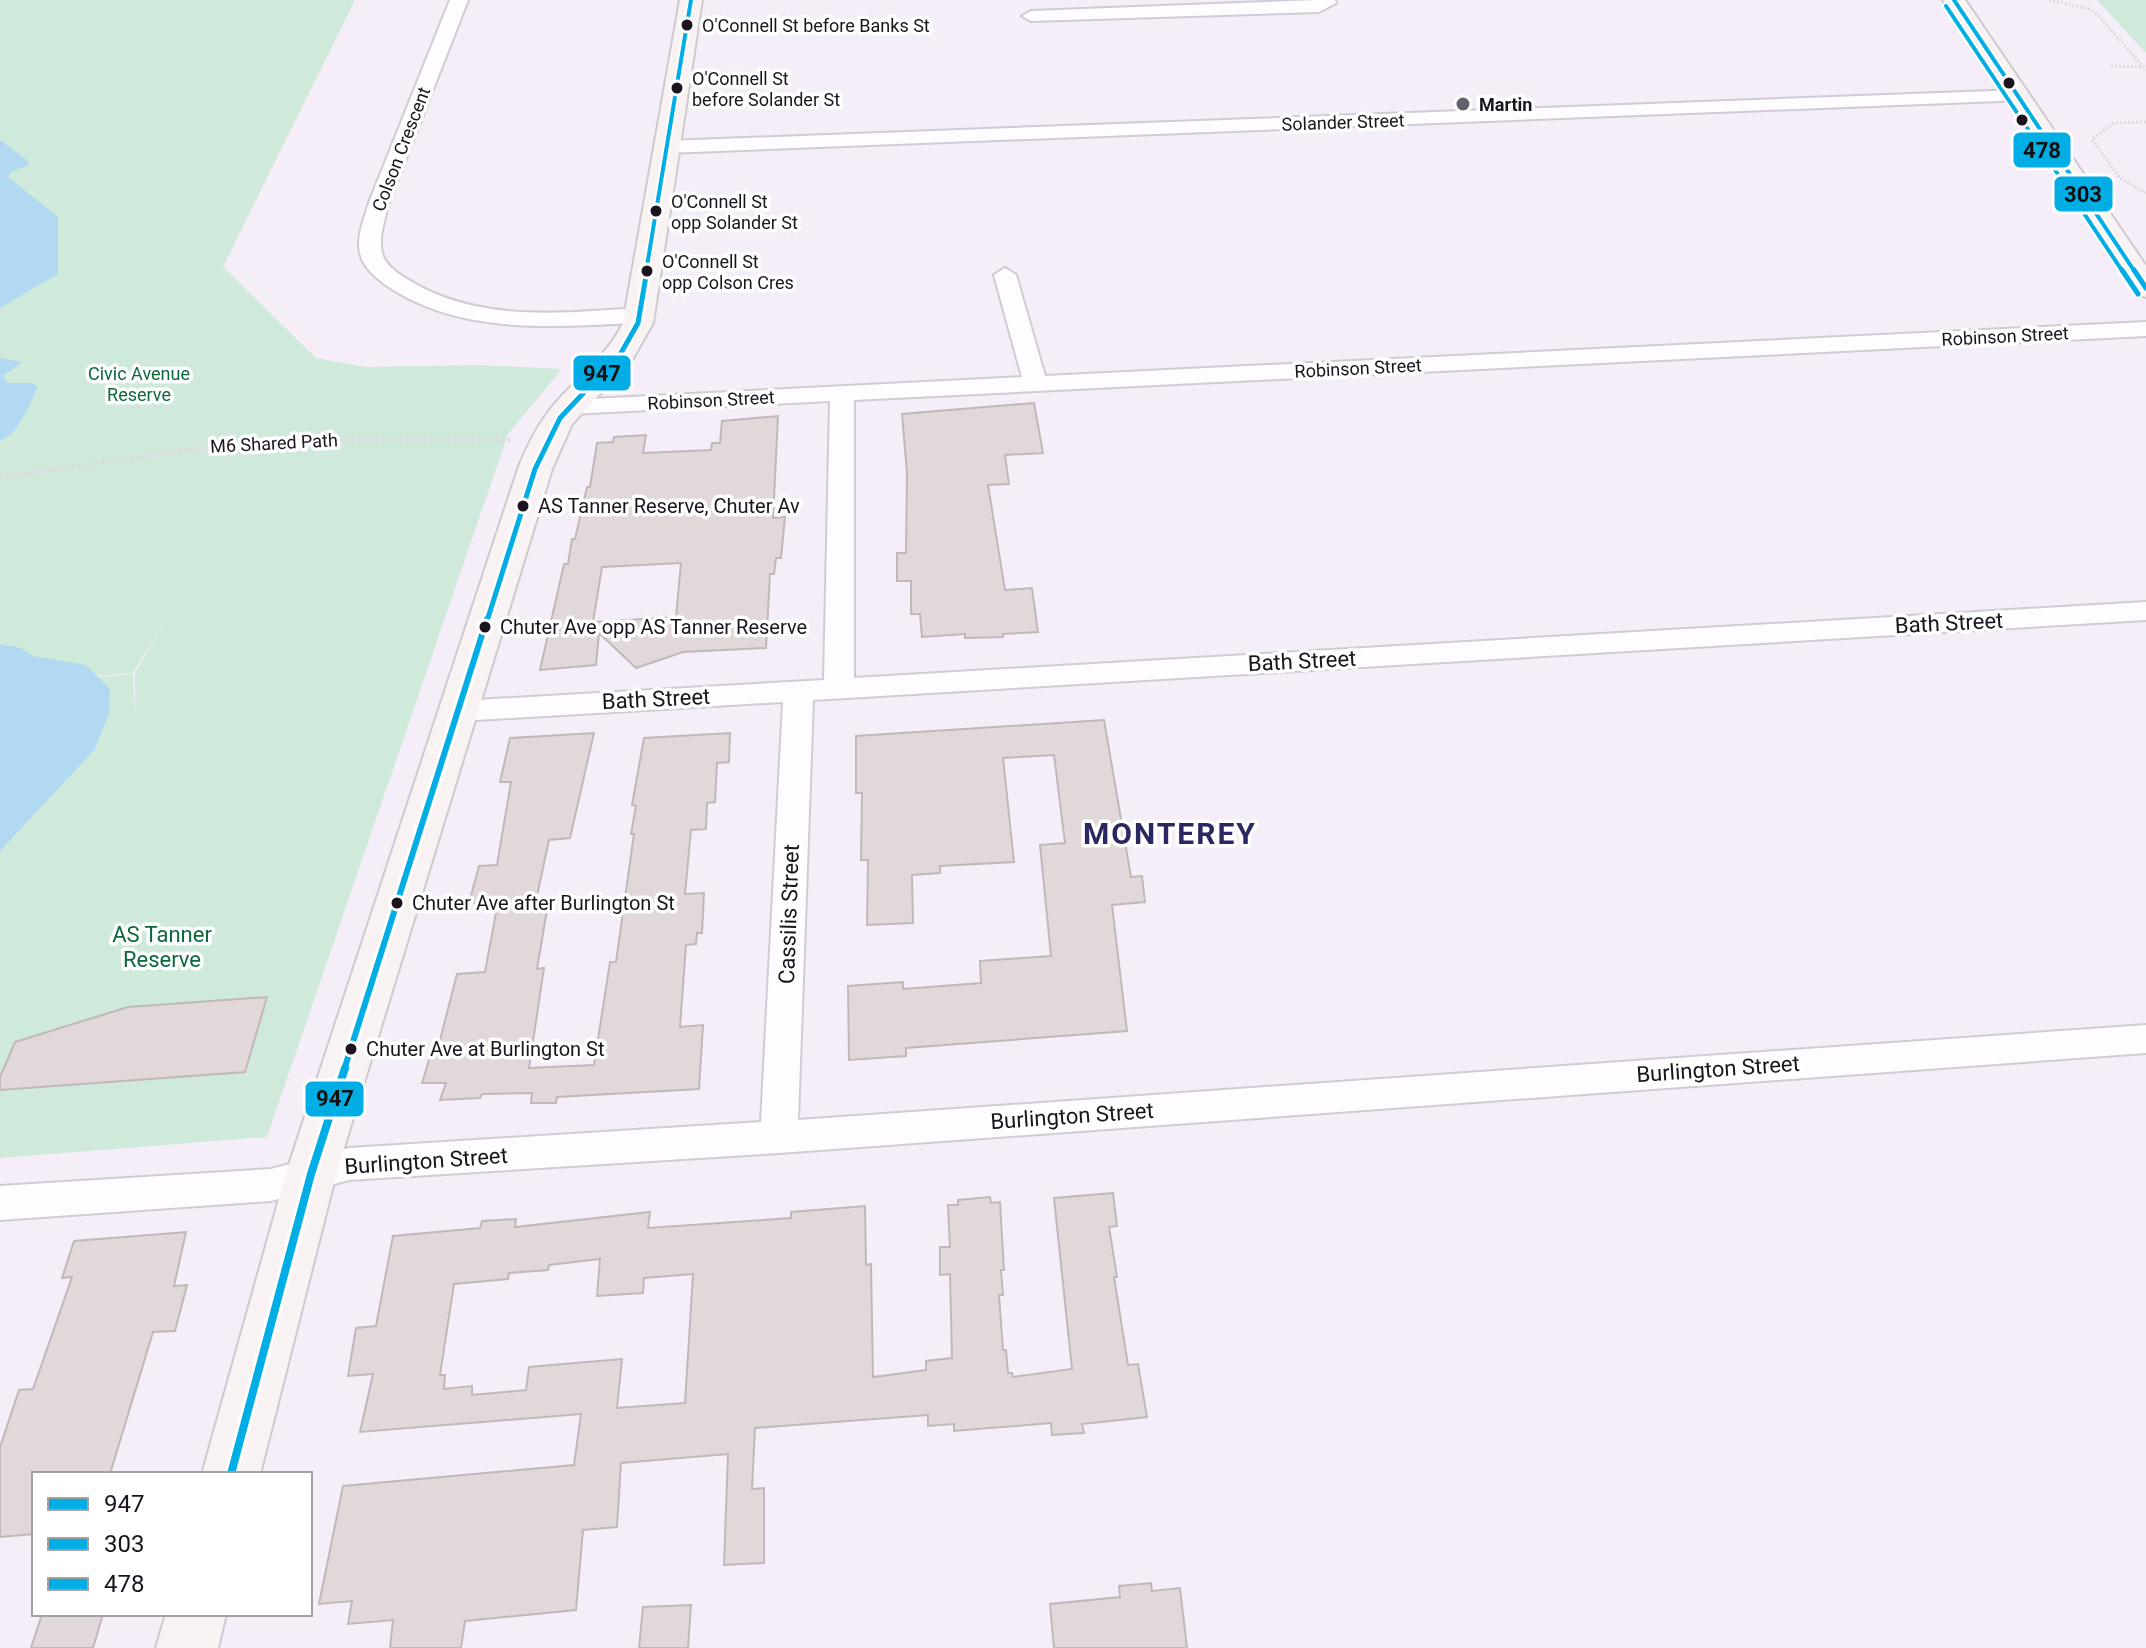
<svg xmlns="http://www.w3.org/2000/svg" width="2146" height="1648" font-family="Roboto,sans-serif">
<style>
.green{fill:#cfe9db}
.water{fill:#b1daf2}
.building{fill:#e2d7d9;stroke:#c1b8ba;stroke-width:2;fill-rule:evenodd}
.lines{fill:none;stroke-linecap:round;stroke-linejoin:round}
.minor-casing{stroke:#d2cbd5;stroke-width:4}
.major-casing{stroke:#cdcad0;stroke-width:4}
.path-far1{stroke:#dcdade;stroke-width:3;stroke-dasharray:2 2;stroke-linecap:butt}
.path{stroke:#dcdade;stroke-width:4;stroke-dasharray:3 3;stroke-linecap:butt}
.minor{fill:#fefcfe;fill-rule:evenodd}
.major{fill:#f8f2f3;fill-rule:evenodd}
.bus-1-far3-casing{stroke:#fff;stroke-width:8}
.bus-1-far2-casing{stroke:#fff;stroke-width:10}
.bus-1-far1-casing{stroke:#fff;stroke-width:12}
.bus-1-casing{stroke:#fff;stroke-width:14}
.bus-2-far1-casing{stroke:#fff;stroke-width:8}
.bus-2-casing{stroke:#fff;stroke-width:10}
.bus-3-far1-casing{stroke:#fff;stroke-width:8}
.bus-3-casing{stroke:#fff;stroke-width:10}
.bus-1-far3{stroke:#01ade5;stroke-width:4}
.bus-1-far2{stroke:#01ade5;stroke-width:5}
.bus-1-far1{stroke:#01ade5;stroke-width:6}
.bus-1{stroke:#01ade5;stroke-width:8}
.bus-2-far1{stroke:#01ade5;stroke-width:4}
.bus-2{stroke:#01ade5;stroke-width:5}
.bus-3-far1{stroke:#01ade5;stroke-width:4}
.bus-3{stroke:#01ade5;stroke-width:5}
.bus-dot{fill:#1b141e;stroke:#fff;stroke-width:3}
.poi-dot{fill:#67606a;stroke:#fff;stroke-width:3}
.labels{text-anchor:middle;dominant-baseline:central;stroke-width:7;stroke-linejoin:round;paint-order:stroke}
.far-bus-label{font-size:18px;fill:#1b141e;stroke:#fff;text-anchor:start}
.far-poi-label{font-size:18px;font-weight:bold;fill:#1b141e;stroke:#fff;text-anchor:start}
.far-street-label{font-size:18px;fill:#1b141e;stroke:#fff}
.far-park-label{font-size:18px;fill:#0d683d;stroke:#fff}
.bus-label{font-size:20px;fill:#1b141e;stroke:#fff;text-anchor:start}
.street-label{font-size:22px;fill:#1b141e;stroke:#fff}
.park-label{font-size:22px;fill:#0d683d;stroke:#fff}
.district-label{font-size:30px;font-weight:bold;letter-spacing:2px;fill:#2b2762;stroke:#fff}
.line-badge{stroke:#fff;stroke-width:3}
.pale-badge-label{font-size:22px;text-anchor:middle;font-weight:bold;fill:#111}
</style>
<rect width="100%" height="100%" fill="#f5eef8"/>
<!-- green -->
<path class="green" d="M0 0H355L223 267 316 358 365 367 482 365 562 369 508 434 267 1137 0 1158V685L133 674 135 714V673L167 618 133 673 0 684Z
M2097 0H2146V53Z"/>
<!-- water -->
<path class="water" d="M0 140 28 161V165L11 172 8 177 58 217V274L0 308Z
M0 358 22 362 3 376 7 383H32L38 387C29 404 19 434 0 441Z
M0 644 21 648 33 656 86 665 110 689 109 713 95 749 0 851Z"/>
<!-- building -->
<path class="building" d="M1034 403 1043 453 1005 455 1009 484 988 485 1005 590 1032 588 1038 632 1003 634V637L965 638V634L922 637 920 614H911V581H897V553H906L907 473 902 414Z
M778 416 773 518 785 517 781 558H776L774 574H770L766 648 683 652 636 668 599 633 596 665 540 670 564 564H568L572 539H575L587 487H590L597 443 613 442 614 437 646 435 643 453 711 450 712 443H720L722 421ZM681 563 676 617 593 622 602 567Z
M1104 720 1131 877 1142 876 1145 902 1112 905 1127 1031 906 1048V1056L849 1060 848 986 903 982V989L981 983 980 961 1051 956 1040 845 1065 843 1054 755 1003 758 1014 862 940 866V873L912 875 913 923 867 925 868 860H861L862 793H856V736Z
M594 733 570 838 549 840 535 905 548 904 537 969 544 968 529 1068 594 1065 610 962H616L634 834H631L636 806 632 805 644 738 730 733 729 762 717 763 715 802 707 803 706 829 691 830 685 894 704 893 702 933H697L696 944 686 945 680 1027 703 1025 699 1089 557 1097 556 1103H531L532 1093 482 1094 480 1098 440 1100 446 1083H422L434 1044H439L457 974 485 972 498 902 469 903 479 866 497 865 511 782H500L510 738Z
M267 997 245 1072 0 1090V1077L15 1042 128 1007Z
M1113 1193 1117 1226 1109 1227 1117 1277H1114L1128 1365 1138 1364 1147 1417 1082 1424 1084 1433 1052 1435 1051 1423 954 1431V1424L928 1426V1415L755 1428 752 1489 764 1488V1563L724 1565 728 1454 621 1463 617 1527 583 1530 576 1610 465 1621 461 1648H390L393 1620 348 1624 352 1601 319 1604 343 1486 574 1465 581 1414 360 1432 373 1374 348 1376 356 1328 376 1326 393 1236 480 1228 482 1221 516 1219 515 1227 650 1212 648 1228 791 1218V1212L865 1206 866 1265 871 1264 873 1377 926 1370V1361L952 1358 950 1274 940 1275V1247H950L948 1205H958V1200L990 1197 991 1203 1000 1202 1004 1270H1001L1003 1295H999L1003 1350H1006L1008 1373H1012L1013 1377 1072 1369 1054 1198ZM600 1259 597 1296 643 1293 644 1278 693 1274 685 1403 617 1408 622 1359 529 1367 526 1390 472 1395V1386L444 1389 445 1375H440L454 1284 508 1279 509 1273 548 1270 549 1265Z
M186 1232 174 1286 187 1285 175 1331 153 1332 110 1474H34V1534L0 1537V1447L19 1390 33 1389 72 1277 62 1278 74 1241Z
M1151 1583 1152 1591 1180 1588 1187 1648H1054L1050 1604 1120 1597 1119 1586Z
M691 1605 688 1648H639L643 1607Z
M42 1614H103L93 1648H31Z"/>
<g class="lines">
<!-- minor casing -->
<g class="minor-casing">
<path id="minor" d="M450 0H468L388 205C385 220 378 238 382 253 385 265 397 273 407 279 477 323 561 313 640 308L648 310 651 315 648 320C630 324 611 324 593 325 524 328 452 327 392 289 379 281 363 268 360 253 356 238 364 220 368 205Z
M1317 0H1335L1336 3 1319 12 1031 21 1022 16 1031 11Z
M2018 90 2027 96 2025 100 667 153 657 147 667 141Z
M1005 268 1016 275 1045 376 2146 322V336L854 400V678L2146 602V620L813 700 798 1120 2146 1025V1053L779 1153 349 1180 271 1201 0 1220V1186L271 1169 349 1148 761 1122 783 702 459 721 448 718 444 711 448 704 459 701 824 680 830 401 570 414 561 412 558 407 561 402 570 400 1022 377 994 275Z"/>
</g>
<!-- major casing -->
<g class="major-casing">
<path id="major" d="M680 0H702L653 323 632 360 572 424 552 469 336 1174 260 1474H202L286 1174 518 469C528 443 540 420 559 399 582 374 608 354 623 323Z
M1943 0H1965L2146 266V297L2136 294 2131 288Z
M166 1614H226L218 1648H156Z"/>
</g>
<!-- path-far1 -->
<path class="path-far1" d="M2049 0 2089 9 2098 15 2146 70
M2111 66 2141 67
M2146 122 2114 123 2092 139 2120 178 2146 193"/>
<!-- path -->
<path class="path" d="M0 477 257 440H513"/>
<!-- minor -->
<use href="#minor" class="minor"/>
<!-- major -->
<use href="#major" class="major"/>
<!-- bus-1-far3 casing -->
<g class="bus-1-far3-casing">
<path id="bus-1-far3" d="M646 272 691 0"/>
</g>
<!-- bus-1-far2 casing -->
<g class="bus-1-far2-casing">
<path id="bus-1-far2" d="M487 621 535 469 560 418 621 353 638 323 647 270"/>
</g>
<!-- bus-1-far1 casing -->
<g class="bus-1-far1-casing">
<path id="bus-1-far1" d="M344 1070 487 619"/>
</g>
<!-- bus-1 casing -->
<g class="bus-1-casing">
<path id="bus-1" d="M231 1474 311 1174 345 1068"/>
</g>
<!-- bus-2-far1 casing -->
<g class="bus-2-far1-casing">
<path id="bus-2-far1" d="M1954 0 2135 272"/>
</g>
<!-- bus-2 casing -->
<g class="bus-2-casing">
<path id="bus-2" d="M2134 270 2146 288"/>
</g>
<!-- bus-3-far1 casing -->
<g class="bus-3-far1-casing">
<path id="bus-3-far1" d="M1946 6 2123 272"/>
</g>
<!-- bus-3 casing -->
<g class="bus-3-casing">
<path id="bus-3" d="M2122 270 2138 294"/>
</g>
<!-- bus-1-far3 -->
<use href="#bus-1-far3" class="bus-1-far3"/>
<!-- bus-1-far2 -->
<use href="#bus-1-far2" class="bus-1-far2"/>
<!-- bus-1-far1 -->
<use href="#bus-1-far1" class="bus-1-far1"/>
<!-- bus-1 -->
<use href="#bus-1" class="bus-1"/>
<!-- bus-2-far1 -->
<use href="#bus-2-far1" class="bus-2-far1"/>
<!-- bus-2 -->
<use href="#bus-2" class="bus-2"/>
<!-- bus-3-far1 -->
<use href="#bus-3-far1" class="bus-3-far1"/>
<!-- bus-3 -->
<use href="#bus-3" class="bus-3"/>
</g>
<!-- markers -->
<g class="bus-dot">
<circle cx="687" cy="25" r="7"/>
<circle cx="2009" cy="83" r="7"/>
<circle cx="677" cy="88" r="7"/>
<circle cx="2022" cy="120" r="7"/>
<circle cx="656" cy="211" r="7"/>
<circle cx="647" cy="271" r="7"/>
<circle cx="523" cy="506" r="7"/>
<circle cx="485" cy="627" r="7"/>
<circle cx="397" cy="903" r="7"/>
<circle cx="351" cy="1049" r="7"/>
</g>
<circle class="poi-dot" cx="1463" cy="104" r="8"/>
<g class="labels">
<!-- far-bus labels -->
<g class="far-bus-label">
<text x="702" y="25">O'Connell St before Banks St</text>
<text x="692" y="78">O'Connell St<tspan x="692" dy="21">before Solander St</tspan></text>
<text x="671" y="201">O'Connell St<tspan x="671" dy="21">opp Solander St</tspan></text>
<text x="662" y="261">O'Connell St<tspan x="662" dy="21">opp Colson Cres</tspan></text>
</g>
<!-- far-poi labels -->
<g class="far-poi-label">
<text x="1479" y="104">Martin</text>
</g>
<!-- far-street labels -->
<g class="far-street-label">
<text transform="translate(1343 122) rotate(-2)">Solander Street</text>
<text transform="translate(401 149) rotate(-69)">Colson Crescent</text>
<text transform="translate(2005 336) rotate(-3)">Robinson Street</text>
<text transform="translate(1358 368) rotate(-3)">Robinson Street</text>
<text transform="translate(711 400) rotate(-3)">Robinson Street</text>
<text transform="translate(274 443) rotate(-3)">M6 Shared Path</text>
</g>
<!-- far-park labels -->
<g class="far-park-label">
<text x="139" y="373">Civic Avenue<tspan x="139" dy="21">Reserve</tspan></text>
</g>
<!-- bus labels -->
<g class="bus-label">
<text x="538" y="506">AS Tanner Reserve, Chuter Av</text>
<text x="500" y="627">Chuter Ave opp AS Tanner Reserve</text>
<text x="412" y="903">Chuter Ave after Burlington St</text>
<text x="366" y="1049">Chuter Ave at Burlington St</text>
</g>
<!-- street labels -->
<g class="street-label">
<text transform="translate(1949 623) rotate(-3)">Bath Street</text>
<text transform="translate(1302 661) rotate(-3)">Bath Street</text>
<text transform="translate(656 699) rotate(-3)">Bath Street</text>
<text transform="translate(789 914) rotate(-88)">Cassilis Street</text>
<text transform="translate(1718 1069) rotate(-4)">Burlington Street</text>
<text transform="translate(1072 1116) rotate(-4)">Burlington Street</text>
<text transform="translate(426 1161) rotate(-4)">Burlington Street</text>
</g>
<!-- park labels -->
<g class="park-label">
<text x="162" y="934">AS Tanner<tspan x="162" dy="25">Reserve</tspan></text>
</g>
<!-- district labels -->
<g class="district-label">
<text x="1170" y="833">MONTEREY</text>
</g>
</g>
<g class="line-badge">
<rect x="2012" y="131" width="60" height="38" rx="8" fill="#01ade5"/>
<rect x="2053" y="175" width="61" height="38" rx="8" fill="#01ade5"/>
<rect x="572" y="354" width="60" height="38" rx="8" fill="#01ade5"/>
<rect x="304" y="1080" width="61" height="38" rx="8" fill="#01ade5"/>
</g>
<g class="pale-badge-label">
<text x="2042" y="158">478</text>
<text x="2083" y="202">303</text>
<text x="602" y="381">947</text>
<text x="335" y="1106">947</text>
</g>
<!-- legend -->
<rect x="32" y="1472" width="280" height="144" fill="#ffffff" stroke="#a4a1a5" stroke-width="2"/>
<rect x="48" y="1498" width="40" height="12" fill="#01ade5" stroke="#a4a1a5" stroke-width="2"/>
<text x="104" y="1512" font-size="24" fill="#1b141e">947</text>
<rect x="48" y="1538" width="40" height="12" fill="#01ade5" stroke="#a4a1a5" stroke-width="2"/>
<text x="104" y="1552" font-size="24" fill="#1b141e">303</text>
<rect x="48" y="1578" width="40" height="12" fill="#01ade5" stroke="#a4a1a5" stroke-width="2"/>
<text x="104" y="1592" font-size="24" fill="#1b141e">478</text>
</svg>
